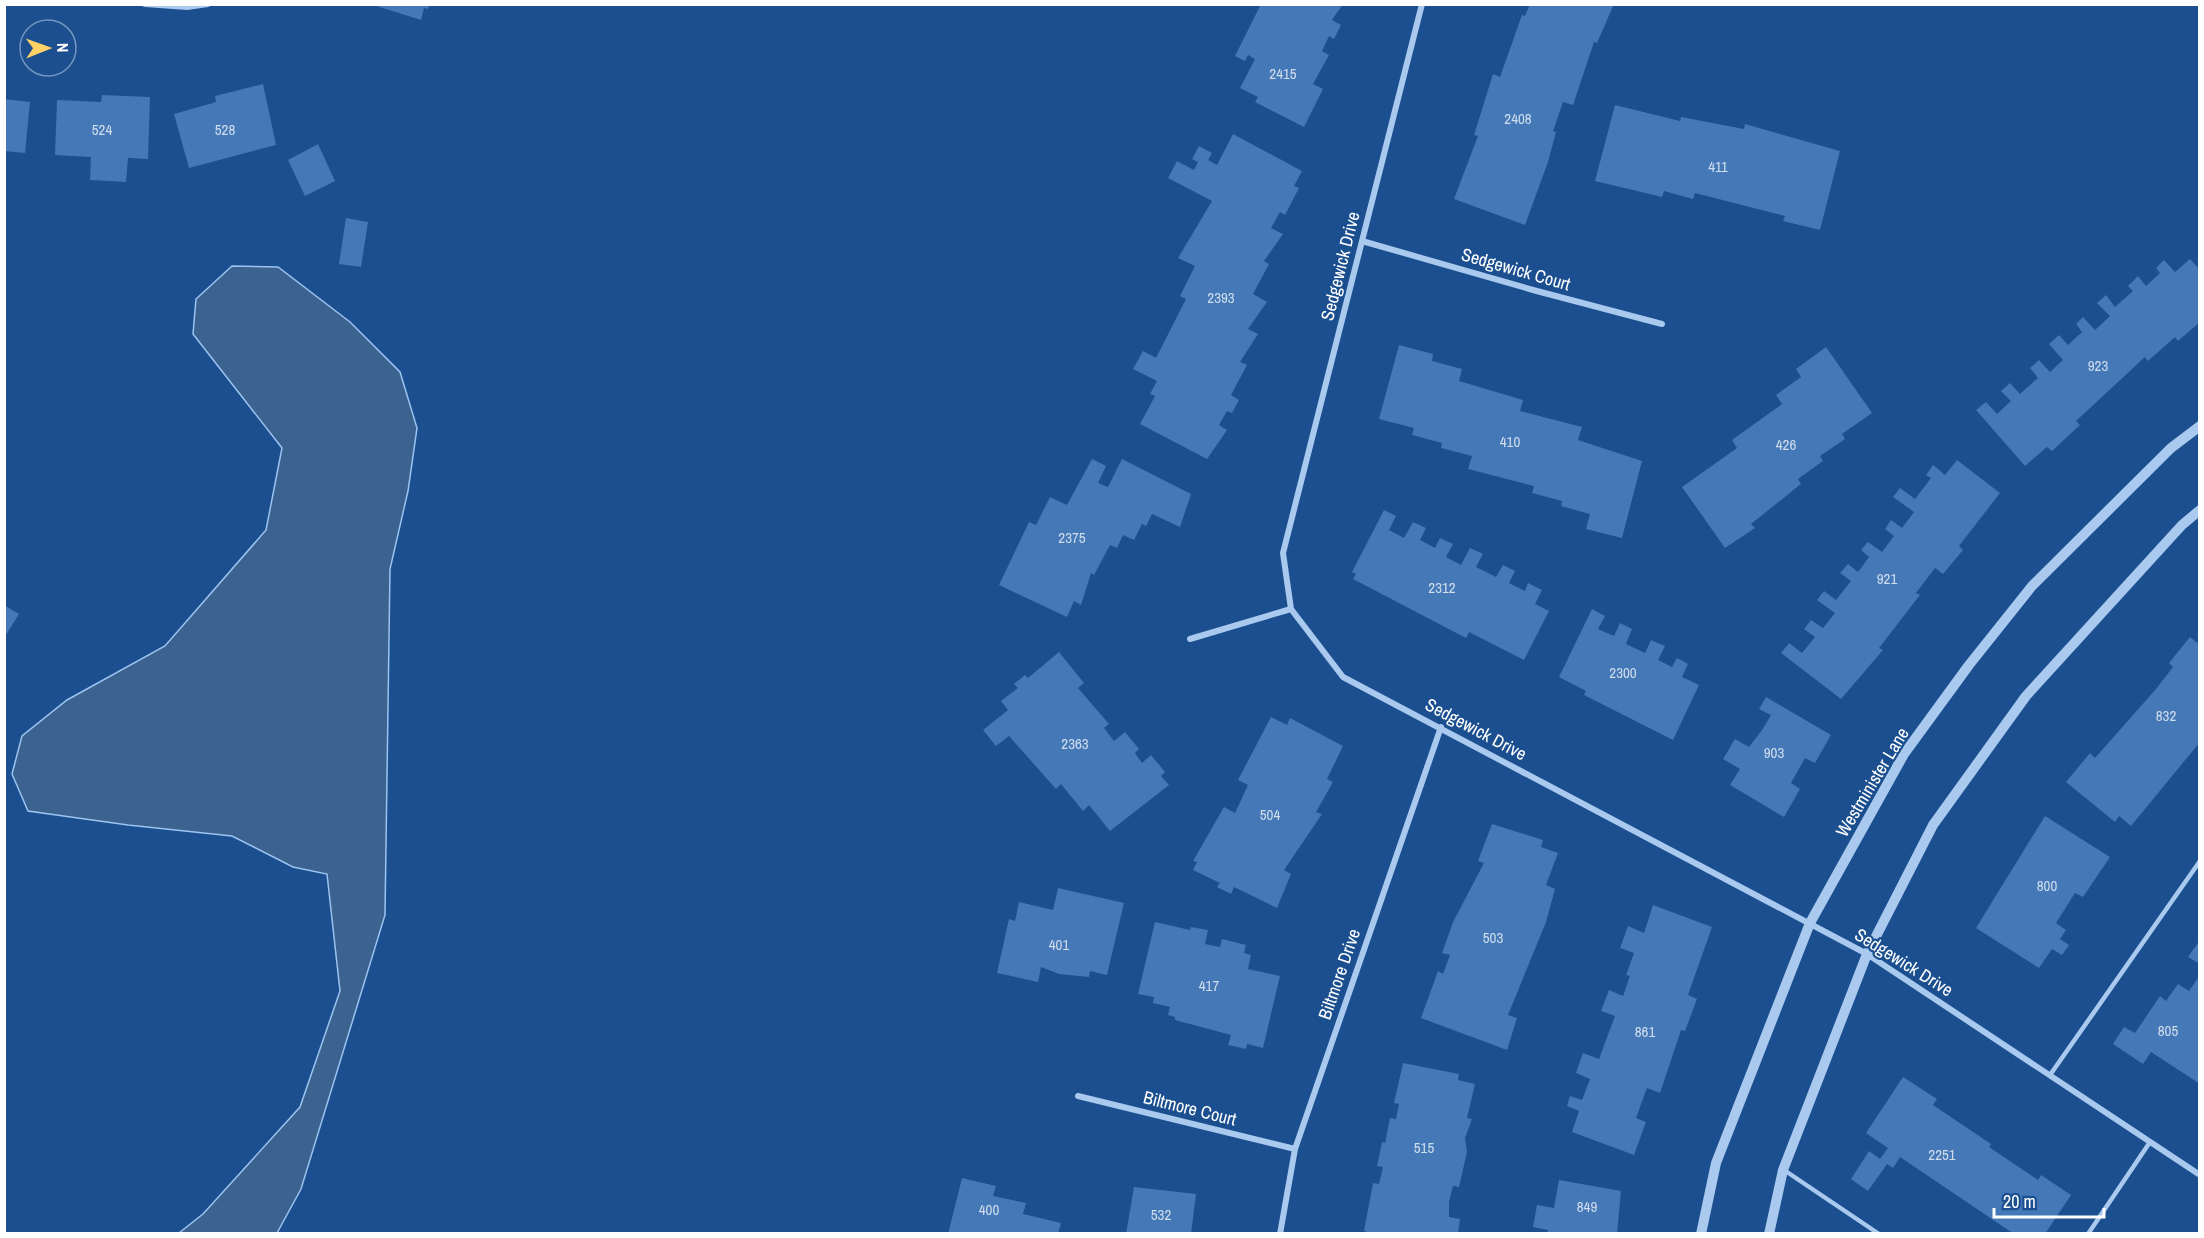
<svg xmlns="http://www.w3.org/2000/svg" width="2204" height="1238" font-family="'Archivo Narrow',sans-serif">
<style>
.water{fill:#3c6290;stroke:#9cc4f0;stroke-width:1.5}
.building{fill:#4478b7}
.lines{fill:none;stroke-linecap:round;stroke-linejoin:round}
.service{stroke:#a9c9ee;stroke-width:4.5}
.minor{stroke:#a9c9ee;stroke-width:6}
.tertiary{stroke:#a9c9ee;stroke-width:10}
.labels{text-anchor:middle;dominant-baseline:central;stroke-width:4.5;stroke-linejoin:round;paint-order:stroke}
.number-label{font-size:15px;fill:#d0dded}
.street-label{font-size:18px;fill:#fff;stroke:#1b4f8f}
</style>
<rect width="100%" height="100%" fill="#1b4f8f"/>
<!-- water -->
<path class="water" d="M232 266 278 267 350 322 400 372 417 428 408 491 390 569 385 915 301 1189 277 1233H179L203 1214 300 1107 340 991 327 874 293 867 232 836 128 825 28 811 12 774 22 736 67 700 165 646 266 530 282 448 193 334 196 299Z"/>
<!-- building -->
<path class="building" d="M370 4H430L428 9 424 8 421 20Z
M1261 4H1343L1332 20 1341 25 1334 39 1329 36 1322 51 1329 55 1313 84 1323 89 1304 127 1255 102 1258 97 1240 88 1255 59 1248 55 1245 61 1235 56Z
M1530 4H1614L1597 43 1594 42 1573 105 1563 102 1553 131 1556 132 1548 162 1525 225 1454 199 1478 136 1474 135 1493 74 1500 77 1522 15 1525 16Z
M263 84 276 145 189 168 174 114 216 102 215 96Z
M102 95 150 97 148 159 128 158 126 182 90 180 91 157 55 155 57 100 101 102Z
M4 99 30 102 25 153 4 151Z
M1615 105 1680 121 1681 117 1744 129 1745 124 1840 151 1820 230 1783 221 1785 216 1695 193 1693 199 1664 191 1662 197 1595 181Z
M1233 134 1302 171 1294 186 1299 188 1285 215 1280 212 1271 228 1283 234 1264 261 1269 264 1253 294 1267 302 1248 329 1258 334 1240 362 1247 365 1231 395 1239 400 1232 413 1227 411 1219 425 1227 430 1207 459 1140 424 1155 396 1150 394 1157 381 1133 369 1143 351 1156 358 1186 299 1180 296 1195 266 1178 258 1212 201 1168 178 1177 161 1194 170 1198 162 1192 159 1199 146 1212 153 1208 160 1217 165Z
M318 144 335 181 305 196 288 160Z
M346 218 368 222 361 267 339 264Z
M2190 259 2200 270V322L2178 341 2175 337 2148 361 2145 357 2076 421 2080 425 2052 451 2047 447 2025 466 1976 410 1986 402 1997 414 2011 401 2001 391 2010 383 2020 394 2038 378 2030 368 2039 360 2050 372 2063 360 2049 344 2059 335 2068 345 2082 332 2076 324 2083 317 2095 330 2110 316 2097 303 2106 295 2115 307 2133 291 2128 286 2138 276 2146 286 2160 273 2156 268 2164 260 2175 272Z
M1399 345 1433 354 1432 361 1462 369 1459 381 1523 400 1520 411 1582 427 1578 440 1642 461 1622 538 1586 529 1590 514 1561 506 1562 501 1532 493 1534 486 1468 469 1472 456 1441 448 1442 443 1412 435 1414 428 1379 419Z
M1826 347 1872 413 1842 434 1845 439 1820 456 1823 461 1798 479 1801 484 1751 524 1755 528 1725 548 1682 487 1737 448 1732 440 1782 404 1776 395 1801 377 1796 369Z
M1092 459 1106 466 1098 483 1108 487 1122 459 1191 494 1180 527 1152 514 1146 526 1142 524 1134 540 1123 535 1117 548 1110 545 1094 575 1091 573 1081 605 1074 601 1067 617 999 585 1029 522 1036 525 1050 497 1067 505Z
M1957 460 2000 493 1959 546 1963 550 1943 574 1935 568 1916 593 1920 595 1879 648 1883 650 1841 699 1781 653 1789 643 1802 653 1815 637 1804 629 1811 620 1823 628 1835 613 1817 600 1824 591 1836 600 1851 581 1840 573 1848 564 1858 572 1869 557 1861 550 1868 542 1882 552 1894 536 1885 529 1891 520 1902 528 1914 512 1893 497 1900 488 1915 499 1931 478 1926 475 1933 465 1945 475Z
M1384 510 1396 516 1389 530 1404 538 1413 522 1426 528 1420 540 1435 548 1440 538 1453 544 1446 557 1461 565 1470 548 1483 554 1476 567 1496 577 1503 565 1515 571 1509 583 1525 591 1528 583 1542 590 1535 604 1549 611 1524 660 1469 632 1466 638 1353 579 1356 574 1352 572Z
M4 605 19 614 4 638Z
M1592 609 1605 616 1598 629 1614 636 1620 623 1632 629 1626 644 1645 653 1651 640 1665 646 1658 660 1672 667 1677 658 1688 664 1682 677 1699 685 1673 740 1584 695 1586 691 1559 677Z
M2190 637 2200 645V742L2131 826 2119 816 2115 822 2066 782 2090 753 2095 758 2156 689 2173 667 2169 663Z
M1059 652 1084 683 1078 688 1109 724 1104 728 1114 741 1125 732 1139 749 1135 753 1142 763 1151 755 1165 772 1161 776 1169 785 1110 831 1089 805 1083 811 1061 784 1056 789 1009 736 996 746 983 730 1008 710 1001 701 1018 688 1014 684 1025 675 1028 678Z
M1766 697 1831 735 1815 763 1805 758 1791 783 1800 789 1784 817 1730 785 1740 769 1723 759 1735 739 1749 747 1762 730 1771 715 1759 709Z
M1271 717 1287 725 1290 718 1343 746 1327 779 1333 782 1316 812 1322 814 1284 870 1291 874 1277 908 1234 887 1231 894 1217 887 1220 883 1193 870 1197 862 1193 861 1224 807 1235 813 1248 785 1238 780Z
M2045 816 2110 857 2083 897 2075 893 2056 923 2066 930 2060 939 2069 945 2062 955 2052 949 2039 968 1976 928Z
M1492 824 1543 840 1541 847 1558 853 1546 885 1555 889 1546 922 1508 1015 1517 1018 1507 1050 1421 1018 1438 971 1443 974 1450 955 1442 953 1453 922 1484 863 1478 861Z
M1058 888 1124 903 1107 975 1090 971 1089 977 1059 974 1041 967 1038 982 997 973 1009 919 1015 921 1019 902 1053 910Z
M1653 905 1712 927 1688 995 1697 999 1685 1031 1681 1030 1660 1093 1647 1088 1636 1118 1646 1122 1634 1155 1572 1132 1579 1111 1567 1106 1570 1096 1582 1100 1590 1079 1576 1073 1583 1053 1599 1059 1615 1016 1601 1011 1609 990 1623 996 1630 976 1626 975 1634 953 1620 948 1628 926 1644 933Z
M1155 922 1190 930 1191 927 1208 930 1205 944 1220 947 1222 939 1246 945 1244 953 1251 955 1248 969 1280 976 1263 1048 1247 1044 1246 1049 1228 1045 1231 1035 1175 1020V1017L1168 1015 1170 1007 1153 1003 1154 997 1138 994Z
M2200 940V964L2188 957Z
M2200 975V1084L2151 1052 2143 1064 2113 1044 2124 1027 2135 1033 2160 996 2166 1001 2178 984 2189 991Z
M1403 1063 1459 1074 1458 1080 1475 1084 1467 1118 1472 1119 1465 1138 1467 1152 1459 1187 1453 1186 1449 1202V1217L1460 1219 1458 1234H1374L1364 1231 1373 1183 1379 1184 1383 1167 1377 1166 1382 1142 1385 1143 1390 1118 1396 1119 1399 1104 1394 1103Z
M1903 1077 1937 1099 1933 1105 1991 1144 1989 1147 2038 1180 2041 1175 2071 1195 2045 1234H2014L1900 1157 1893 1168 1887 1164 1868 1191 1851 1179 1869 1151 1880 1159 1888 1148 1866 1133Z
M962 1178 996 1186 993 1196 1026 1203 1023 1214 1061 1223 1058 1234H948Z
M1559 1180 1621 1191 1617 1234H1547L1548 1230 1533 1227 1537 1205 1554 1208Z
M1134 1187 1196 1194 1191 1234H1126Z"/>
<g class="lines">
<!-- service -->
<path class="service" d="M2050 1075 2200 861
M1784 1170 1879 1234
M2088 1234 2150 1142"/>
<!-- minor -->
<path class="minor" d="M145 4 187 7 208 4
M1422 4 1283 553 1291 609 1343 677 1867 954 2200 1175
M1362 241 1533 290 1662 324
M1190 639 1291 609
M1078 1096 1295 1149
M1280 1234 1295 1149 1441 727"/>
<!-- tertiary -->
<path class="tertiary" d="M1701 1234 1716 1163 1810 923 1904 754 1969 665 2032 586 2171 448 2200 426
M1769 1234 1783 1170 1867 954 1933 825 2026 696 2182 525 2200 510"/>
</g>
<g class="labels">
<!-- number labels -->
<g class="number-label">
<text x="1283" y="73">2415</text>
<text x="1518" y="118">2408</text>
<text x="102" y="129">524</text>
<text x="225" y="129">528</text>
<text x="1718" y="166">411</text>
<text x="1221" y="297">2393</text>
<text x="2098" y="365">923</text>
<text x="1510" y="441">410</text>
<text x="1786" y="444">426</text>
<text x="1072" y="537">2375</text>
<text x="1887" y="578">921</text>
<text x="1442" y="587">2312</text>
<text x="1623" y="672">2300</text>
<text x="2166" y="715">832</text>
<text x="1075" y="743">2363</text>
<text x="1774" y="752">903</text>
<text x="1270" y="814">504</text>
<text x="2047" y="885">800</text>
<text x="1493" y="937">503</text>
<text x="1059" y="944">401</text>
<text x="1209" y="985">417</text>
<text x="2168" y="1030">805</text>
<text x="1645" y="1031">861</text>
<text x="1424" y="1147">515</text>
<text x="1942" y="1154">2251</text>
<text x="1587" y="1206">849</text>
<text x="989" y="1209">400</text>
<text x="1161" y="1214">532</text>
</g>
<!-- street labels -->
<g class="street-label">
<text transform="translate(1340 266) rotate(-76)">Sedgewick Drive</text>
<text transform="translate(1516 269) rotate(16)">Sedgewick Court</text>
<text transform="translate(1476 729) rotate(28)">Sedgewick Drive</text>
<text transform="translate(1872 782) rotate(-59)">Westminister Lane</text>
<text transform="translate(1904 962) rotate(32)">Sedgewick Drive</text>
<text transform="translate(1339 974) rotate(-71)">Biltmore Drive</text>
<text transform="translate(1190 1108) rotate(14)">Biltmore Court</text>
</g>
</g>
<!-- border -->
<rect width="2204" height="1238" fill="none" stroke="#ffffff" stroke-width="12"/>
<!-- north arrow -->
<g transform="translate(48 48) rotate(89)"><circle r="28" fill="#1b4f8f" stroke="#7695bc" stroke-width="1.5"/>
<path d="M0-4.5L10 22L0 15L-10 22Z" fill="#ffd166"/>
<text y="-9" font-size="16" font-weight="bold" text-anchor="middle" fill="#ffffff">N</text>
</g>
<!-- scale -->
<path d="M1994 1208v9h110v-9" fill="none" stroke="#ffffff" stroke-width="3"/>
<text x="2003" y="1208" font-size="18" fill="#ffffff" stroke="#1b4f8f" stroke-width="4.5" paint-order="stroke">20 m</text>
</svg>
